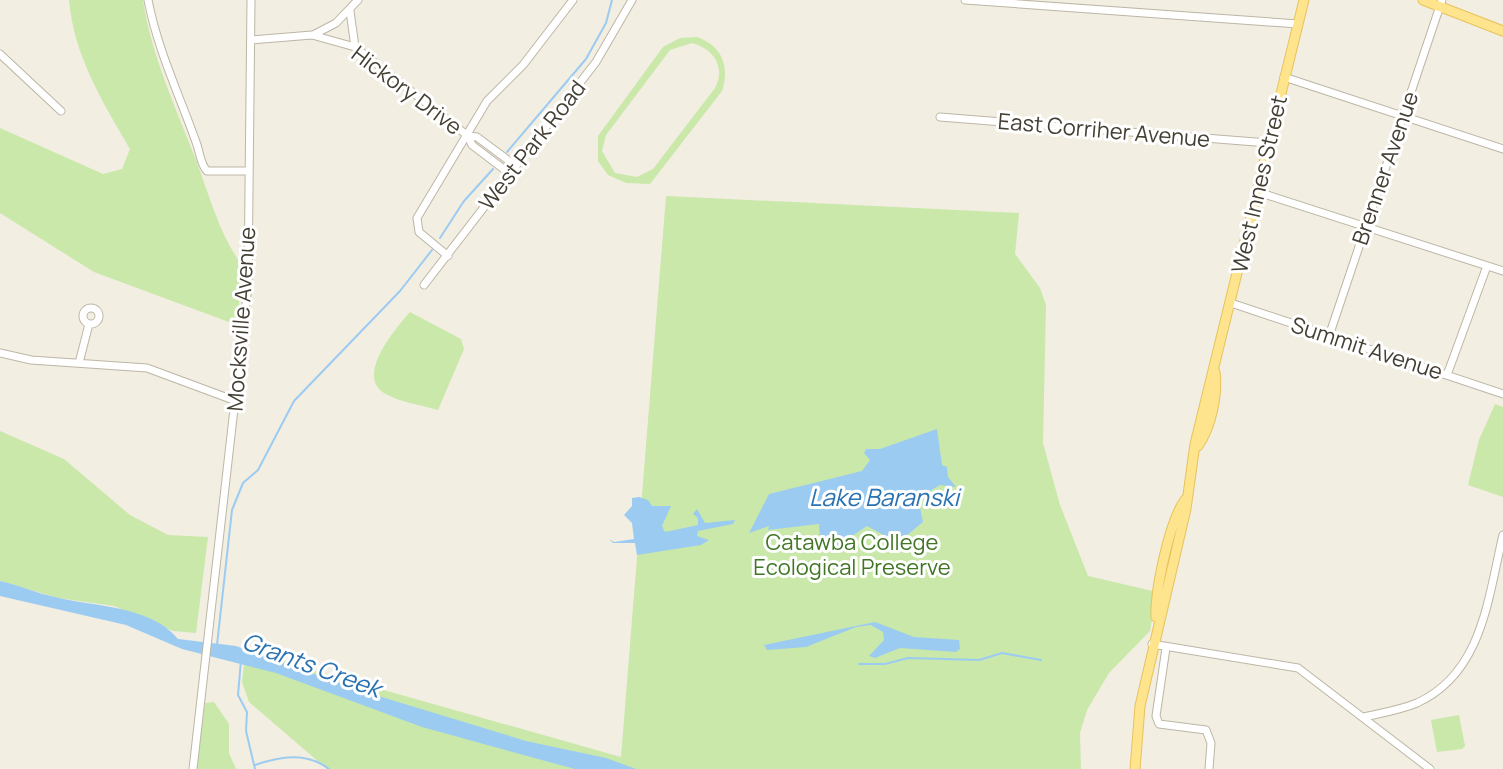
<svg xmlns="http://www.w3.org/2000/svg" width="1503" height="769" font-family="Manrope,sans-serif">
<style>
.green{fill:#c9e8a9;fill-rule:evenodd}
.water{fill:#9ccbf2}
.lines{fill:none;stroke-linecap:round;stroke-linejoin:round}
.stream{stroke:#9ccbf2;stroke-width:2}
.minor-casing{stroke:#bdb6a5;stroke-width:9}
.major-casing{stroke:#e6c35c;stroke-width:11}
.minor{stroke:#fff;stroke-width:7}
.major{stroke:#ffe48e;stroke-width:9}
.labels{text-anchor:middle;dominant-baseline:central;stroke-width:6;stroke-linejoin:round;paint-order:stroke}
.street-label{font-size:22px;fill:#443e33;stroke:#fff}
.park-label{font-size:22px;fill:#407625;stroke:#fff}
.water-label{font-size:24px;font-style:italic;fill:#2a72b1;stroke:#fff}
</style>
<rect width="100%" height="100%" fill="#f2eee2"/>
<!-- green -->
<path class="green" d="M69 0H143C151 55 176 108 196 160 210 197 219 234 243 267L237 325 94 272 0 213V128L103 174 122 169 130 149C102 101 74 56 69 0Z
M697 37C722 46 730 66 722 91L650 184 626 183 608 175 598 161V136L663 47 680 38ZM692 43C714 49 726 67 715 88L653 169 637 177 615 173 602 151 606 135 670 50Z
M666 196 1019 213 1015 254 1040 288 1046 305 1043 443 1060 505 1088 576 1157 592 1150 631 1109 673 1087 710 1080 733 1081 769H327L249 702 242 682 246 647 313 670 621 757Z
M410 312 461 339 464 349 438 410C422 405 398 402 384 393 355 375 397 327 410 312Z
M1495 404 1503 407V497L1468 485 1479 440Z
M0 431 64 459 130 515 168 535 208 537 196 633 173 631 114 606 58 598 0 581Z
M214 702 229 724V753L236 769H196L205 703Z
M1459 715 1465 746 1462 749 1437 752 1431 720Z"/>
<!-- water -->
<path class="water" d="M937 429 942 465 947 467 948 477 956 487 940 485 918 498 923 522 906 536 889 538 867 526 834 548 820 544 819 524 768 530 769 526 749 533 769 494 862 471 870 460 864 453 866 449H880Z
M639 497 648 500 652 506H671L662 526 665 532 698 525V518L693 514 697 509 705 523 735 520 733 524 698 531 697 536 709 540 701 545 637 555 635 543H613L609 539 614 542 634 539 632 523 624 515 632 506V498Z
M0 581C19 585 36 593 55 597 94 607 150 605 178 639L236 646 362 691 526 741 606 758 636 769H575L538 759 422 727 276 673 182 649 126 625 0 596Z
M875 622 914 637 959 640 960 649 956 652 900 648 875 658 869 656 884 640 883 632 871 625 856 627 806 647 767 650 764 645Z"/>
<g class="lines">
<!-- stream -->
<path class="stream" d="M507 152 586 59 606 23 612 0
M440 238 464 201 493 169
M217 645 232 510 243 483 258 470 294 401 400 291 432 250
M241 660 238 695 247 712 246 731 255 769
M859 664H885L908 658 979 660 1002 653 1041 660
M255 765C281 756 307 752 329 769"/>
<!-- minor casing -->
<g class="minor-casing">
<path id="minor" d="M148 0C158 51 179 94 196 142 200 152 200 164 207 171H249
M965 0 1298 24
M350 11 355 47
M313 35 336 23 358 0
M251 40 312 35 355 47 468 136
M0 54 61 111
M1284 77 1503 149
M940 117 1268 143
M510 174 472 145 468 136 477 137 516 166
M1258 192 1503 271
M448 256 419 232 417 218 487 101 523 65 573 0
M424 285 596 62 632 0
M1231 303 1503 394
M83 316a8 8 0 1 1 16 0a8 8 0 1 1-16 0Z
M1329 336 1442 0
M0 353 31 360 147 368 236 401
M79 363 89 324
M1447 375 1487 266
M1152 644 1298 668 1430 769
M1166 648 1156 716 1159 724 1206 730 1211 743 1209 769
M1364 717C1382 713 1400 710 1417 703 1483 673 1488 597 1503 535
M193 769 248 286 251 0"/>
</g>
<!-- major casing -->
<g class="major-casing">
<path id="major" d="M1423 0 1503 31
M1198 446C1211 427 1218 395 1215 372
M1156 617C1155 591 1169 522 1185 500
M1135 769 1140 706 1186 509 1195 444 1304 0"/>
</g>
<!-- minor -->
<use href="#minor" class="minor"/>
<!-- major -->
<use href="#major" class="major"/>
</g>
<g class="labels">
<!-- street labels -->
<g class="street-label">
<text transform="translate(407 90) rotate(37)">Hickory Drive</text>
<text transform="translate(1104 130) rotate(5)">East Corriher Avenue</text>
<text transform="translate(532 145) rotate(-52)">West Park Road</text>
<text transform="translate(1385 168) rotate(-71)">Brenner Avenue</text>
<text transform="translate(1259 184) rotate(-77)">West Innes Street</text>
<text transform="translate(241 319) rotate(-86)">Mocksville Avenue</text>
<text transform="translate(1367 348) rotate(18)">Summit Avenue</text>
</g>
<!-- park labels -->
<g class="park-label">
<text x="852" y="542">Catawba College<tspan x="852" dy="25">Ecological Preserve</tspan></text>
</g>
<!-- water labels -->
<g class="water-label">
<text x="884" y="496">Lake Baranski</text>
<text transform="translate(312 664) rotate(20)">Grants Creek</text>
</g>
</g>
</svg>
